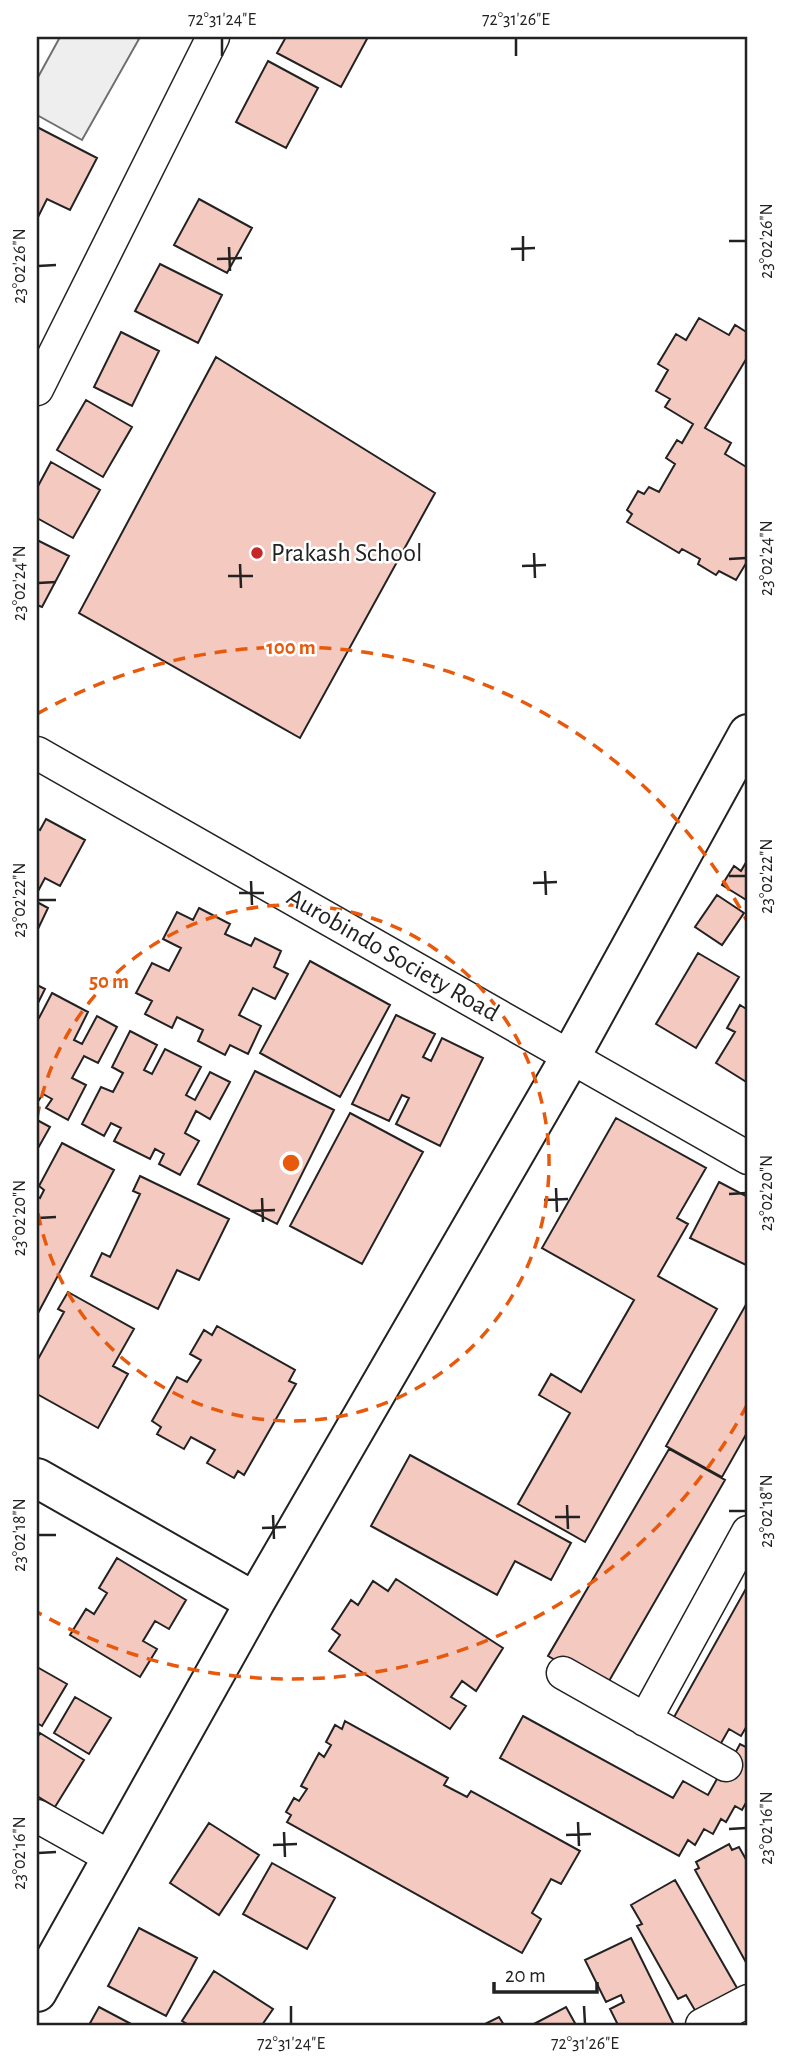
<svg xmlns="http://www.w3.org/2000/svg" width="785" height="2062" font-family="'Alegreya Sans',sans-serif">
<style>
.green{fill:#eee;stroke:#6f6f6f;stroke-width:2}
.building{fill:#f3c9c0;stroke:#222;stroke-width:2}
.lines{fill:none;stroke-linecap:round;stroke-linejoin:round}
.minor-casing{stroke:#222;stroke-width:35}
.tertiary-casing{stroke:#222;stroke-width:42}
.minor{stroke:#fff;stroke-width:32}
.tertiary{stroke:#fff;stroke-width:38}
.ticks{fill:none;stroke:#222;stroke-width:2.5}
.ring{fill:none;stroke:#e8590c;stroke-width:3.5;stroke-dasharray:12 9}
.poi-dot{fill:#c62828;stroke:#fff;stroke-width:2.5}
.labels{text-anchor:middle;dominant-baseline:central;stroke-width:5;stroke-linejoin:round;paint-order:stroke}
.poi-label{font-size:26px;fill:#222;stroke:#fff;text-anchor:start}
.street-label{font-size:26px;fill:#222;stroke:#fff}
.centre{fill:#e8590c;stroke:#fff;stroke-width:3.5}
.ring-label{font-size:21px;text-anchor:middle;font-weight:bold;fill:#e8590c;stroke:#fff;stroke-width:5;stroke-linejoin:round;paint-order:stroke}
.neatline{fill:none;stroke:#222;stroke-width:2.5}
.ticks-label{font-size:18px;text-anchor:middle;fill:#222}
</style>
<rect width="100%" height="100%" fill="#fff"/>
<!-- green -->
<path class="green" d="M60 37H135L139 39 82 140 37 115V79Z"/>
<!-- building -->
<path class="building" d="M286 37H368L341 87 277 53Z
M268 61 318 88 286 148 236 122Z
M37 127 97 158 70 210 47 199 37 219Z
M199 199 252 228 227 273 174 245Z
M160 264 222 295 198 343 135 311Z
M699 318 729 335 735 325 748 333V356L705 428 731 443 725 454 748 468V560L736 580 719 571 716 575 698 564 700 559 682 549 679 553 627 522 632 514 627 510 638 491 644 494 649 487 659 492 675 464 666 458 677 440 682 443 693 424 665 407 670 399 656 391 668 370 658 364 676 334 686 340Z
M121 332 159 351 132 406 94 387Z
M216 357 435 493 300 738 79 613Z
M86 400 132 427 103 477 57 450Z
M51 462 100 490 73 538 37 518V488Z
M37 540 69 556 42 607 37 605Z
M46 819 85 840 60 886 45 878 37 893V828L40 830Z
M748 859V901L722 885 734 866 741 871Z
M717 895 744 913 722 945 695 927Z
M37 902 48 908 37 931Z
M199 908 230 924 225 934 251 946 255 938 281 951 274 967 288 974 275 999 253 988 239 1015 261 1026 248 1054 230 1045 225 1055 198 1041 203 1030 177 1017 172 1028 145 1014 152 1001 136 993 152 963 169 971 181 948 163 939 177 912 193 920Z
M698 953 739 977 696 1048 656 1024Z
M310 961 390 1005 340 1097 260 1053Z
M37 985 45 989 37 1005Z
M52 993 88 1012 74 1040 82 1044 97 1016 117 1027 98 1063 84 1056 72 1078 86 1085 68 1120 46 1108 52 1099 43 1094 37 1103V1017L39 1018Z
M740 1005 748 1010V1083L716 1063 735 1032 727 1028Z
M396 1015 435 1034 423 1057 431 1061 442 1038 483 1058 440 1146 396 1124 409 1098 402 1095 389 1121 352 1104Z
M130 1031 157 1045 144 1070 152 1074 165 1049 201 1067 186 1095 195 1100 210 1072 230 1082 210 1119 196 1111 185 1133 199 1141 180 1175 159 1164 164 1154 155 1149 150 1159 114 1141 121 1128 111 1123 104 1136 82 1124 101 1087 113 1092 123 1073 112 1067Z
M255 1071 334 1110 277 1224 198 1184Z
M350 1113 423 1152 362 1264 290 1226Z
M616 1118 706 1168 677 1218 688 1224 658 1276 717 1309 585 1542 518 1504 570 1413 539 1395 551 1374 581 1392 634 1300 542 1248Z
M37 1120 50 1127 37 1150Z
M62 1143 114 1170 37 1315V1196L40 1198 44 1190 39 1186Z
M140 1176 229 1219 199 1280 177 1270 158 1309 91 1276 102 1253 110 1257 140 1194 133 1191Z
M719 1182 748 1197V1266L690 1238Z
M68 1292 134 1329 113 1366 128 1374 98 1428 37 1394V1361L64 1312 58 1309Z
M748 1301V1431L722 1477 666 1446Z
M217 1326 295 1370 289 1381 296 1384 244 1475 238 1471 234 1478 207 1463 215 1450 191 1437 184 1449 157 1434 161 1427 152 1421 177 1377 187 1382 201 1360 190 1354 204 1330 212 1335Z
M669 1449 725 1480 605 1688 548 1656Z
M410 1455 571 1543 551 1580 515 1561 497 1595 371 1526Z
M117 1558 186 1600 169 1629 155 1621 143 1641 157 1649 140 1677 70 1635 86 1609 94 1614 107 1593 99 1588Z
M396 1579 503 1648 476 1691 462 1681 451 1697 466 1706 450 1729 329 1651 340 1635 332 1629 351 1600 358 1605 373 1581 388 1591Z
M748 1585V1724L741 1736 729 1729 716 1752 669 1726Z
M37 1667 67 1684 42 1726 37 1723Z
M75 1697 111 1718 89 1754 54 1733Z
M523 1716 673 1798 683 1781 708 1795 722 1770 725 1772 740 1744 748 1748V1799L742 1810 735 1806 726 1822 721 1819 713 1834 704 1829 695 1845 688 1840 679 1856 500 1758Z
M345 1721 448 1778 444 1785 467 1797 471 1791 580 1851 561 1884 551 1879 532 1913 541 1919 522 1953 287 1822 291 1815 286 1812 294 1798 299 1801 307 1789 301 1786 319 1753 324 1757 331 1745 326 1742 335 1725 342 1729Z
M40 1733 84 1760 55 1807 37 1796V1738Z
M209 1823 259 1855 219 1915 170 1883Z
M729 1844 732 1850 739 1847 748 1863V1966L695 1870 699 1868 696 1862Z
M272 1863 335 1898 307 1949 243 1914Z
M675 1880 737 1988 696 2012 686 1995 678 1999 637 1926 642 1924 631 1905Z
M139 1928 197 1958 166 2016 108 1986Z
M631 1938 674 2025H618L610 2009 624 2002 621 1995 606 2002 585 1960Z
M214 1971 273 2009 262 2025H189L182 2021Z
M99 2007 133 2025H89Z
M566 2007 576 2025H532Z
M499 2017 504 2025H483Z"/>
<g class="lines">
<!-- minor casing -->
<g class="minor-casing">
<path id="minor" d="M37 389 213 37
M37 753 748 1158
M563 1673 726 1765
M645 1720 748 1532
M37 1816 112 1858
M702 2025 748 2001"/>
</g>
<!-- tertiary casing -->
<g class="tertiary-casing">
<path id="tertiary" d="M37 1478 255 1602
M37 1992 255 1602 571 1056 748 734"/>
</g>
<!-- minor -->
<use href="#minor" class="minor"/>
<!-- tertiary -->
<use href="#tertiary" class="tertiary"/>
</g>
<!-- ticks -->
<path class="ticks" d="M222 38V56M516 38V56M523 236V261M729 241H746M229 247 230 271M511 249 535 248M217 259 242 258M38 266 56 265M534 553 535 578M729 559 746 558M240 564 241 588M522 566 546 565M228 576H253M38 583 56 582M545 871 546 895M729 876H746M251 881 252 905M533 883 557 882M239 893H264M38 900H56M556 1188 557 1212M729 1194 746 1193M262 1198 263 1222M544 1200 568 1199M251 1211 275 1210M38 1218 56 1217M567 1505 568 1529M729 1511H746M273 1515 274 1539M555 1517H580M262 1528 286 1527M38 1535H56M578 1822 579 1846M729 1829 746 1828M284 1832 285 1857M566 1835 591 1834M273 1845 297 1844M38 1853 56 1852M291 2006V2024M584 2006 585 2024"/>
<!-- distance rings -->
<g class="ring">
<path d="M37 1118A258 258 0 1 1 37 1208"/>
<path d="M747 1405A516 516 0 0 1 37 1612M37 714A516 516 0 0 1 747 921"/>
</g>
<!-- markers -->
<circle class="poi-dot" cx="257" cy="553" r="7"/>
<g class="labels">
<!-- poi labels -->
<g class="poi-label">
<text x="271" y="553">Prakash School</text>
</g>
<!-- street labels -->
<g class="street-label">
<text transform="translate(393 955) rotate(30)">Aurobindo Society Road</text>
</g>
</g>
<circle cx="291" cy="1163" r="10" class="centre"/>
<g class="ring-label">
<text x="291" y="654">100 m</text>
<text x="109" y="988">50 m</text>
</g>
<!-- border -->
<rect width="785" height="2062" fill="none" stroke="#ffffff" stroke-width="77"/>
<!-- scale -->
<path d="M494 1982v10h103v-10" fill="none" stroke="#222222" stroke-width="3.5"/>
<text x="505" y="1982" font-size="21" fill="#222222" stroke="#ffffff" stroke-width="5" paint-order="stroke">20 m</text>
<rect x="38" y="38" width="708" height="1986" class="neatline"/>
<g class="ticks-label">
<text x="222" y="25">72°31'24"E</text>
<text x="516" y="25">72°31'26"E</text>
<text transform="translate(766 241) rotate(-90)" y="6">23°02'26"N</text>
<text transform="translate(19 266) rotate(-90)" y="6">23°02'26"N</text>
<text transform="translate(766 558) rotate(-90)" y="6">23°02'24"N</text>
<text transform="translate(19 583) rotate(-90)" y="6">23°02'24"N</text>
<text transform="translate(766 876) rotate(-90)" y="6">23°02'22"N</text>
<text transform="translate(19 900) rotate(-90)" y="6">23°02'22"N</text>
<text transform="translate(766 1193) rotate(-90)" y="6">23°02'20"N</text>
<text transform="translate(19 1218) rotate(-90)" y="6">23°02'20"N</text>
<text transform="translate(766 1511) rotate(-90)" y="6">23°02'18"N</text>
<text transform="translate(19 1535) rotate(-90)" y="6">23°02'18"N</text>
<text transform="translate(766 1828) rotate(-90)" y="6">23°02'16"N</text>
<text transform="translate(19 1853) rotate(-90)" y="6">23°02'16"N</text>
<text x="291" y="2049">72°31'24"E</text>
<text x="585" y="2049">72°31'26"E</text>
</g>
</svg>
